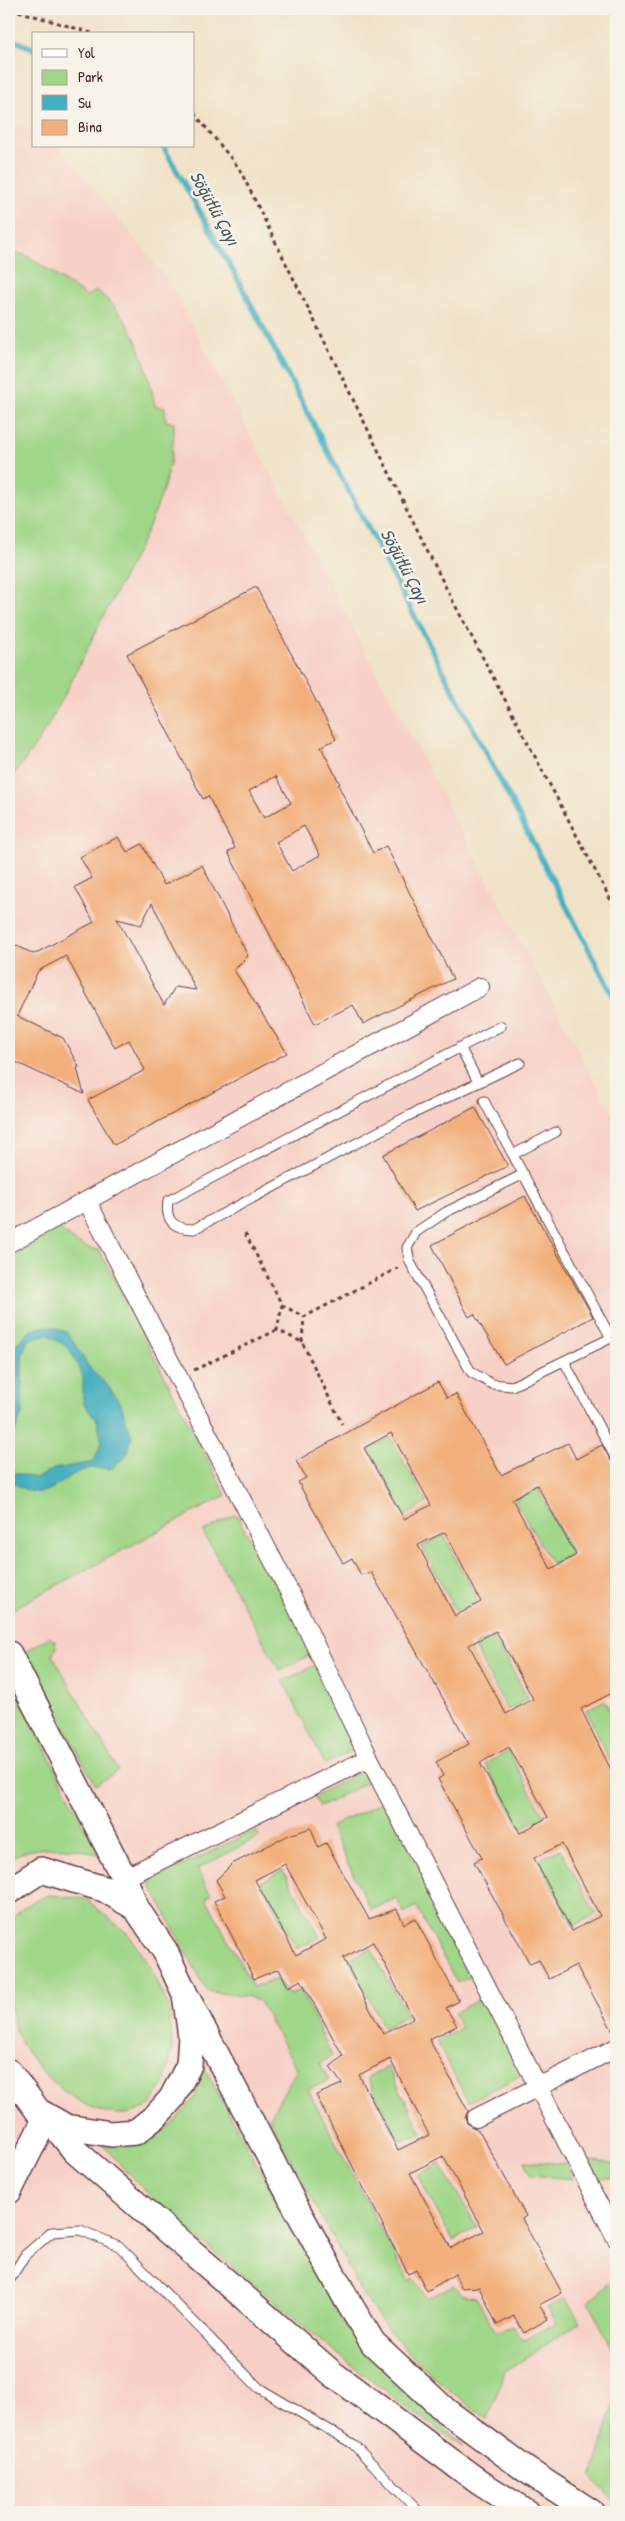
<svg xmlns="http://www.w3.org/2000/svg" width="625" height="2521" font-family="'Patrick Hand',sans-serif">
<style>
.built{fill:#f7d1c7}
.green{fill:#a0d688;stroke:#757a5a}
.water{fill:#42aec0;stroke:#466676}
.lines{fill:none;stroke-linecap:round;stroke-linejoin:round}
.stream{stroke:#42aec0;stroke-width:5.5}
.building{fill:#f2af7c;fill-rule:evenodd}
.lane-casing{stroke:#633c42;stroke-width:11}
.street-casing{stroke:#633c42;stroke-width:20}
.secondary-casing{stroke:#633c42;stroke-width:28}
.path{stroke:#633c42;stroke-width:3;stroke-dasharray:4 4;stroke-linecap:butt}
.lane{stroke:#fff;stroke-width:9}
.street{stroke:#fff;stroke-width:18}
.secondary{stroke:#fff;stroke-width:25}
.labels{text-anchor:middle;dominant-baseline:central;stroke-width:5;stroke-linejoin:round;paint-order:stroke}
.water-label{font-size:18px;font-style:italic;fill:#475867;stroke:#f7f3e8}
</style>
<rect width="100%" height="100%" fill="#f7f3e8"/>
<filter id="ink" filterUnits="userSpaceOnUse"><feTurbulence type="fractalNoise" baseFrequency=".02" numOctaves="2"/><feDisplacementMap in="SourceGraphic" scale="10" xChannelSelector="R" yChannelSelector="G"/><feConvolveMatrix kernelMatrix="1 2 1 2 8 2 1 2 1" color-interpolation-filters="sRGB"/></filter>
<filter id="wash" filterUnits="userSpaceOnUse"><feTurbulence type="fractalNoise" baseFrequency=".0096" numOctaves="4" result="noise"/><feDisplacementMap in="SourceGraphic" scale="20" xChannelSelector="R" yChannelSelector="G"/><feGaussianBlur stdDeviation="1.12" result="paint"/><feColorMatrix in="noise" values="0 0 0 0 0 0 0 0 0 0 0 0 0 0 0 0 0 1.4 0 .05"/><feComposite in="paint" operator="in"/></filter>
<g filter="url(#wash)">
<rect width="100%" height="100%" fill="#f0e2c6"/>
<!-- built -->
<path class="built" d="M17 124 34 131V146H59L167 279 616 1121V2512H9V125Z"/>
<!-- green -->
<path class="green" d="M9 250 29 257 86 296 97 291C135 320 146 361 155 406L165 407 166 421 174 423C175 494 130 562 100 623 73 677 49 734 9 780Z
M56 1224C69 1238 79 1248 99 1250L226 1495 9 1611V1250Z
M390 1437 427 1503 405 1516 369 1449Z
M537 1488 572 1553 552 1565 515 1500Z
M236 1514 313 1653 280 1671 203 1532Z
M444 1535 478 1601 456 1612 422 1546Z
M494 1636 528 1699 507 1710 474 1646Z
M49 1637 55 1641 56 1649 52 1654 118 1770 96 1785 23 1653Z
M319 1663 361 1746 325 1764 283 1681Z
M9 1683H12L99 1855C68 1845 39 1844 9 1858Z
M605 1700 616 1722V1774L586 1710Z
M508 1751 544 1816 521 1828 485 1764Z
M372 1765 378 1776 320 1807 314 1796Z
M387 1800 481 1972 457 1983 416 1906 404 1913 396 1898 371 1910 330 1827Z
M255 1830 260 1836 197 1869 211 1895 206 1898 253 1987 277 1979 288 1994 301 1990 332 2056 320 2063 329 2080 308 2090 409 2282 414 2279 427 2298 454 2285 464 2295 476 2297 496 2332 512 2326 523 2340 557 2323 547 2308 566 2298 580 2322 504 2372 488 2419 450 2391 409 2353 380 2320 359 2288 269 2118 297 2069 259 2001 249 1997 207 1991 149 1882Z
M560 1849 596 1914 573 1926 538 1860Z
M283 1870 320 1937 297 1949 261 1882Z
M49 1895 86 1899 128 1934 150 1966 169 2007 172 2050 166 2080 150 2106C142 2109 133 2114 124 2114 82 2116 29 2068 16 2030 8 2009 9 1987 9 1965 9 1954 6 1938 9 1927 15 1909 33 1901 49 1895Z
M371 1948 407 2015 384 2028 349 1959Z
M491 1993 533 2069 468 2102 436 2041 461 2028 454 2013Z
M203 2065 342 2321 382 2366 465 2447C392 2401 326 2345 260 2289 207 2246 145 2198 104 2145H124L152 2139 175 2121 195 2097Z
M388 2067 422 2133 400 2142 367 2078Z
M525 2161 566 2164 573 2179 531 2175Z
M590 2161 616 2163V2178H596Z
M440 2163 477 2227 453 2241 417 2175Z
M616 2277V2355L588 2302Z
M616 2396V2503L592 2478Z"/>
<!-- water -->
<path class="water" d="M47 1326 67 1332 91 1370 107 1385 121 1404 132 1437 126 1457 111 1469C105 1469 97 1467 91 1468 54 1476 51 1510 9 1480V1463L14 1473 36 1478 54 1469 93 1462 102 1442 97 1420 83 1403V1376L69 1348 47 1334 28 1340 22 1355V1414L9 1447V1405L17 1386 15 1345 31 1330Z"/>
<g class="lines">
<!-- stream -->
<path class="stream" d="M9 38 34 49
M163 146 237 278 616 1001"/>
</g>
<g id="blocks">
<!-- building -->
<path class="building" d="M256 587 336 739 321 747 340 784 338 785 373 853 386 846 453 979 363 1024 353 1005 315 1024 228 852 235 848 208 796 203 799 127 654ZM276 776 291 803 264 818 249 791ZM304 826 320 855 292 871 276 842Z
M118 837 127 852 142 844 164 885 202 865 248 956 234 970 287 1053 114 1145 88 1100 145 1070 129 1040 115 1048 66 956 38 971 17 1016 63 1038 79 1067 77 1068 84 1094 9 1059V942L34 954 94 922 75 887 92 878 80 857ZM152 903 196 990 175 987 164 1005 117 919 141 925Z
M475 1107 508 1166 415 1211 383 1155Z
M525 1196 593 1317 504 1364 474 1314 469 1317 432 1245Z
M438 1382 447 1398 456 1394 501 1475 568 1443 576 1459 602 1445 616 1469V1691L581 1709 616 1780V2037L576 1965 549 1979 539 1960 530 1964 474 1862 482 1858 438 1779 443 1776 436 1762 469 1744 371 1572 361 1575 352 1558 343 1563 298 1482 306 1478 296 1461ZM391 1433 431 1505 404 1519 364 1448ZM537 1485 576 1555 551 1569 512 1499ZM445 1532 481 1602 455 1616 418 1545ZM496 1631 533 1699 506 1714 469 1645ZM509 1747 548 1817 520 1833 480 1763ZM562 1844 600 1916 572 1931 534 1858Z
M311 1828 318 1847 326 1843 369 1919 397 1909 404 1924 415 1918 459 2001 446 2008 457 2026 429 2039 468 2111 465 2117 467 2123 480 2132 526 2216 522 2219 562 2293 539 2305 548 2319 524 2333 514 2316 497 2325 479 2287 461 2288 455 2274 427 2291 416 2270 408 2274 316 2095 342 2084 330 2067 343 2056 301 1980 288 1987 279 1969 254 1979 214 1901 225 1896 216 1880 232 1864 289 1835ZM285 1864 326 1939 296 1955 255 1880ZM373 1942 413 2018 383 2034 343 1958ZM390 2059 429 2135 398 2150 359 2075ZM443 2156 484 2231 451 2248 410 2173Z"/>
</g>
</g>
<g filter="url(#ink)">
<use href="#blocks" fill-opacity="0" stroke="#633c42" stroke-width="1"/>
<g class="lines">
<!-- lane casing -->
<g class="lane-casing">
<path id="lane" d="M501 1026 168 1201C165 1221 174 1229 194 1229L408 1116 520 1063
M460 1047 478 1082
M484 1101 611 1338 615 1336
M514 1154 556 1132
M524 1174 446 1212 416 1232 407 1248 410 1262 471 1372 492 1384 512 1386 611 1338
M564 1361 616 1459
M9 2281 25 2255 52 2232 80 2230 119 2246 259 2388 353 2444 419 2512"/>
</g>
<!-- street casing -->
<g class="street-casing">
<path id="street" d="M87 1201 293 1599 369 1758 616 2238
M9 1243 480 987
M124 1878 369 1758
M476 2118 616 2048"/>
</g>
<!-- secondary casing -->
<g class="secondary-casing">
<path id="secondary" d="M9 1654 124 1878 136 1908
M9 1891 41 1870 104 1889 136 1908 165 1951 185 1994 191 2037 189 2065 172 2098 156 2116 136 2132 111 2134 66 2127 38 2111 9 2072
M185 1994 292 2200 347 2300 373 2343 446 2411 525 2469 591 2512
M9 2191 47 2116 75 2151 333 2374 479 2482 526 2512"/>
</g>
<!-- path -->
<path class="path" d="M11 9 95 34
M194 113 239 168 447 590 616 910
M245 1233 282 1305 277 1330 302 1342 342 1424
M282 1305 304 1317
M302 1342 304 1317 398 1268
M194 1370 277 1330"/>
<!-- lane -->
<use href="#lane" class="lane"/>
<!-- street -->
<use href="#street" class="street"/>
<!-- secondary -->
<use href="#secondary" class="secondary"/>
</g>
</g>
<g class="labels">
<!-- water labels -->
<g class="water-label">
<text transform="translate(215 208) rotate(61)">Söğütlü Çayı</text>
<text transform="translate(405 566) rotate(62)">Söğütlü Çayı</text>
</g>
</g>
<!-- margin -->
<rect width="625" height="2521" fill="none" stroke="#f7f3e8" stroke-width="30"/>
<!-- legend -->
<rect x="32" y="32" width="162" height="115" fill="#f7f3e8" stroke="#b29e9c"/>
<rect x="42" y="49" width="25" height="8" fill="#ffffff" stroke="#b29e9c"/>
<text x="78" y="58" font-size="15" fill="#4a1f2b">Yol</text>
<rect x="42" y="70" width="25" height="15" fill="#a0d688" stroke="#b29e9c"/>
<text x="78" y="82" font-size="15" fill="#4a1f2b">Park</text>
<rect x="42" y="95" width="25" height="15" fill="#42aec0" stroke="#b29e9c"/>
<text x="78" y="108" font-size="15" fill="#4a1f2b">Su</text>
<rect x="42" y="120" width="25" height="15" fill="#f2af7c" stroke="#b29e9c"/>
<text x="78" y="132" font-size="15" fill="#4a1f2b">Bina</text>
</svg>
